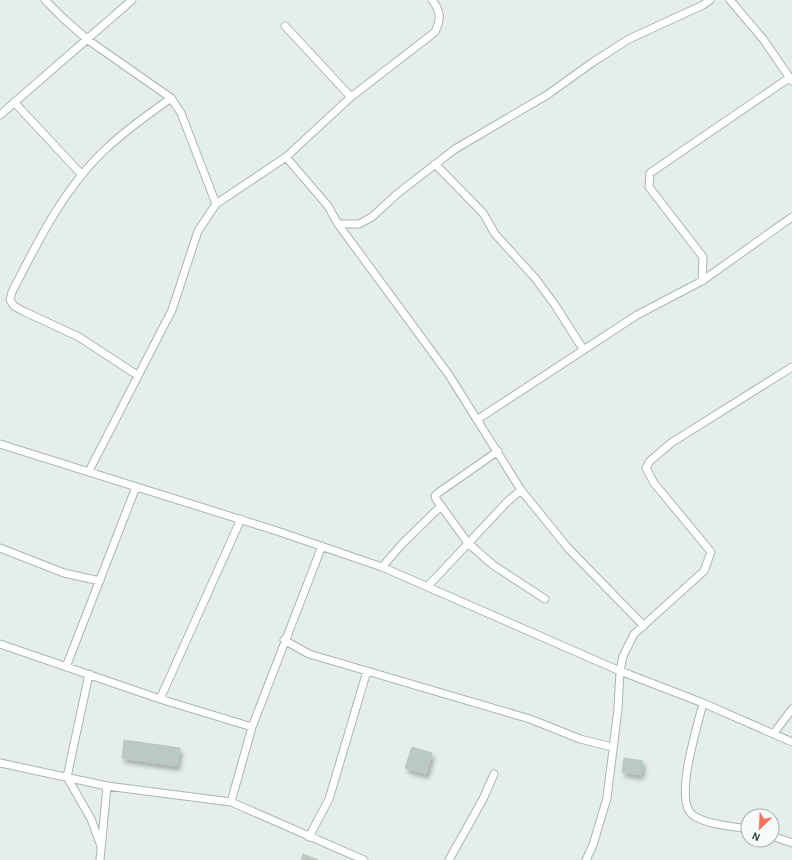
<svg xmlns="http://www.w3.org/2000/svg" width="792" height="860" font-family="'Alegreya Sans',sans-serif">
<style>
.building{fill:#bac9c2;stroke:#b7c8bf;filter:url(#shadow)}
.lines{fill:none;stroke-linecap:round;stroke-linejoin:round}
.street-casing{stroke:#a7b7b0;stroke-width:9}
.street{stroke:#fff;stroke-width:7}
</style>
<defs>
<filter id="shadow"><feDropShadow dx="2.5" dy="4.5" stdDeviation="2" flood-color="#0004"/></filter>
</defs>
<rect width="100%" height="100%" fill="#e5eee9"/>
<!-- building -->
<path class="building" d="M124 740 180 748 177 766 122 758Z
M412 747 432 753 426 774 405 768Z
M624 758 643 761 641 775 622 772Z
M303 854 318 860H301Z"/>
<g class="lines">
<!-- street casing -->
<g class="street-casing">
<path id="street" d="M45 0 64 19 88 40 171 98 181 113 216 204
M730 0 763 39 792 81
M285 26 351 97
M14 102 82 175
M0 115 132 0
M286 157 328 206 338 224 449 375 521 490 568 548 644 626
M435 164 483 213 495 234 535 278 555 305 583 349
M338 224H359L372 217 397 194 455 149 547 95 593 62 629 39 703 5 710 0
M702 281 703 257 649 187 650 173 789 78
M137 375 79 337 23 311 14 306 10 300 12 292C38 241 65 186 108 147 127 129 149 114 171 98
M478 419 637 315 702 281 792 217
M0 444 277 531 382 567 620 671 703 703 792 742
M498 451 438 493 435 496 436 499 468 543 493 565 545 599
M89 471 172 310 198 231 216 204 286 157 351 97 435 32C441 20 441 11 432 0
M0 548 64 573 100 581
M382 567 402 544 441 506
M428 586 508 501 521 490
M284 640 309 654 530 719 580 739 612 747
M0 644 160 699 252 727
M66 667 136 487
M89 674 67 777 91 819 101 846
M160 699 241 519
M703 703C698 725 672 803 694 816 709 825 731 826 748 829
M774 733 792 709
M0 763 107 786 231 802 364 860
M231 802 252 727 322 546
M772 836 792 843
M309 837 329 799 367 671
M100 860 107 786
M449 860 483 799 494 774
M586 860 593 845 607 798 618 709 620 671 623 656 634 634 704 571 711 552 654 483 646 468 650 461 671 443 792 367"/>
</g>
<!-- street -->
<use href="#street" class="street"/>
</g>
<!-- north arrow -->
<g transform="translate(760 828) rotate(204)"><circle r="19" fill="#f6faf8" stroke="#a2b0aa"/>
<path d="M0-3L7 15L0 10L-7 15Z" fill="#f5735d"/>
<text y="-6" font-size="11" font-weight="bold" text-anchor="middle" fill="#234136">N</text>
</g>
</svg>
